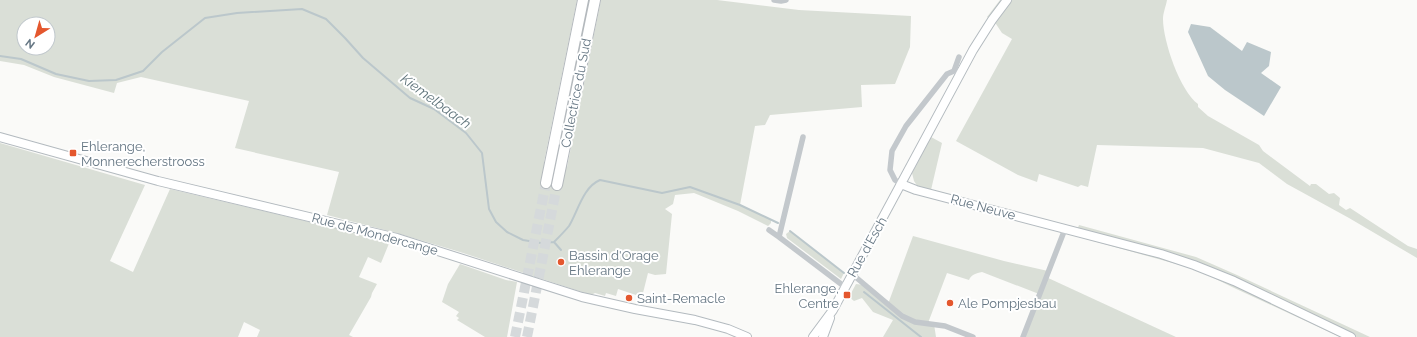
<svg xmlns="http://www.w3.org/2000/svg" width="1417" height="337" font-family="Raleway,sans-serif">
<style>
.green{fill:#dadfd7;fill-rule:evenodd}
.water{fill:#bbc7cb}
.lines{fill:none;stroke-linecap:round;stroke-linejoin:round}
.stream{stroke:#bbc7cb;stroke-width:2}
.highway-tunnel{stroke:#d5d9db;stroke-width:10;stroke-dasharray:10 5;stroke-linecap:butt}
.secondary-casing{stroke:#b3babf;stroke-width:10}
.highway-casing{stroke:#b4b9bd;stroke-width:12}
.street{stroke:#c3c8cc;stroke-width:5.5}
.secondary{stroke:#fff;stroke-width:8}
.highway{stroke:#fff;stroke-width:10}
.poi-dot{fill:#e4572e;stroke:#fff;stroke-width:1.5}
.labels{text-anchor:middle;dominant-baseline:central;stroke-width:4;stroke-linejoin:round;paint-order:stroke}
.street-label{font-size:13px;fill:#657683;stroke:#fff}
.poi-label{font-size:13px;fill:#657683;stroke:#fff;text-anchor:start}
.water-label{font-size:14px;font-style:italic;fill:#60757c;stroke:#fff}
</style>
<rect width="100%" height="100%" fill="#fafaf8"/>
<!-- green -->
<path class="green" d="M0 0H577L544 162H545L541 182 561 187 565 167H567L601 0H717L799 10 911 16 910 47 895 84 861 85 862 107 770 115 765 125 755 126 740 205 771 220V223L768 226 738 211 694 193 675 195 673 204 665 209 672 214 666 274 655 275 648 273 642 297 618 289 616 296 606 293 605 296 595 293 591 295 460 252 400 234 327 215 339 172 235 148 249 101 141 77 117 83 114 93 54 77 24 65 0 61ZM24 24H48V48H24Z
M1000 0H1167C1166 6 1163 13 1163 19 1163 41 1180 91 1198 104V107L1208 116 1259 145 1263 151 1310 186 1311 184H1316L1329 194 1334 193 1340 198 1339 205 1346 210 1350 208 1408 246 1417 249V258L1349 218 1287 184 1259 163 1203 148 1097 145 1088 187 1081 185 1078 187 1039 174 1037 182 1018 175 956 141 1012 39 1002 33 996 24 987 17Z
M931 137 942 143 931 190 918 187 914 181 912 173Z
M0 143 145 185 110 261 133 272 170 189 390 241 381 263 368 257 359 277 377 284 372 293 371 297 349 335 353 337H257L260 330 244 322 238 337H0Z
M1079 225 1196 257 1237 275 1370 337H1340L1232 287 1198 270 1075 236Z
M790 231 844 273 841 279 787 238 786 234Z
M913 236 1004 261 1048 271 1046 277 1176 337H1023L1039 294 982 272C976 273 971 275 969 280L947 273 928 323 934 324 936 337H883L893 320 873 312 862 298 854 301 849 297 856 284 864 285 888 304Z
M460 264 506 280 517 282 507 337H485L457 320 459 318 456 316 459 312 442 302 448 284Z"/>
<!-- water -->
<path class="water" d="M1191 24 1210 27 1242 51 1247 42 1271 52 1269 66 1261 73 1281 87 1264 116 1225 90 1208 76 1188 32Z"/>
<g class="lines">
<!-- stream -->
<path class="stream" d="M0 56 21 59 56 74 89 81 116 80 143 71 162 52 205 18 237 13 302 9 326 19 345 38 363 58 410 98 434 109 466 133 482 153 489 209 496 222 507 232 523 240 541 243 554 242C559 237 565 231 569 226 578 211 583 187 600 180L662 193 690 187 740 205 778 223
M790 231 844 273
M554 242 561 250
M864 292 921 337"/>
<!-- highway-tunnel -->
<path class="highway-tunnel" d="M515 337 546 183
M527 337 557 185"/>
<!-- secondary casing -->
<g class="secondary-casing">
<path id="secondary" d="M0 137 158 181 397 238 582 297 635 309 695 320 728 329 747 337
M901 184 916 190 1161 254 1194 265 1234 281 1351 337
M813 337 833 310 973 50 992 20 1007 0
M823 337 830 318"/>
</g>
<!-- highway casing -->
<g class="highway-casing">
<path id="highway" d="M546 183 583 0
M557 185 595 0"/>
</g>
<!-- street -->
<path class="street" d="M774 0 781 1 786 0
M954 71 959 57
M803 137 779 237 845 287
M901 184 895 180 890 170 892 151 906 126 947 74 954 71H962
M769 230 779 237
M852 274 902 316 915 322 945 326 973 337
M1023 337 1065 229"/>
<!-- secondary -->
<use href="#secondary" class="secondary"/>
<!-- highway -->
<use href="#highway" class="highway"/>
</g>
<!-- markers -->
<g class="poi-dot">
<rect x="69" y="149" width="8" height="8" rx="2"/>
<circle cx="561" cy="262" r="4"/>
<rect x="843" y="291" width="8" height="8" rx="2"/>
<circle cx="629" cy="298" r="4"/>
<circle cx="950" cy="303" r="4"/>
</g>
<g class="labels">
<!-- street labels -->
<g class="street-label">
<text transform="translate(576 93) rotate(-79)">Collectrice du Sud</text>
<text transform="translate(983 207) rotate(15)">Rue Neuve</text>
<text transform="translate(375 234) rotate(15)">Rue de Mondercange</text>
<text transform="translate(867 247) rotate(-61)">Rue d'Esch</text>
</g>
<!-- poi labels -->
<g class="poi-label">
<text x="81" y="146">Ehlerange,<tspan x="81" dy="15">Monnerecherstrooss</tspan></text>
<text x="569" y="255">Bassin d'Orage<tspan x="569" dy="15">Ehlerange</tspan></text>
<text x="839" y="288" text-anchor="end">Ehlerange,<tspan x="839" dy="15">Centre</tspan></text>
<text x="637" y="298">Saint-Remacle</text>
<text x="958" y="303">Ale Pompjesbau</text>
</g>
<!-- water labels -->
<g class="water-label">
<text transform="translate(436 101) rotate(36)">Kiemelbaach</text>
</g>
</g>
<!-- north arrow -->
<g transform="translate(36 36) rotate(217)"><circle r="19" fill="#ffffff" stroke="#c1c8cd"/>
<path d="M0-3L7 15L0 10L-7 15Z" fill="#e4572e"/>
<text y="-6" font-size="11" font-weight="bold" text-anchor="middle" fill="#657683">N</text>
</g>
</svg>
